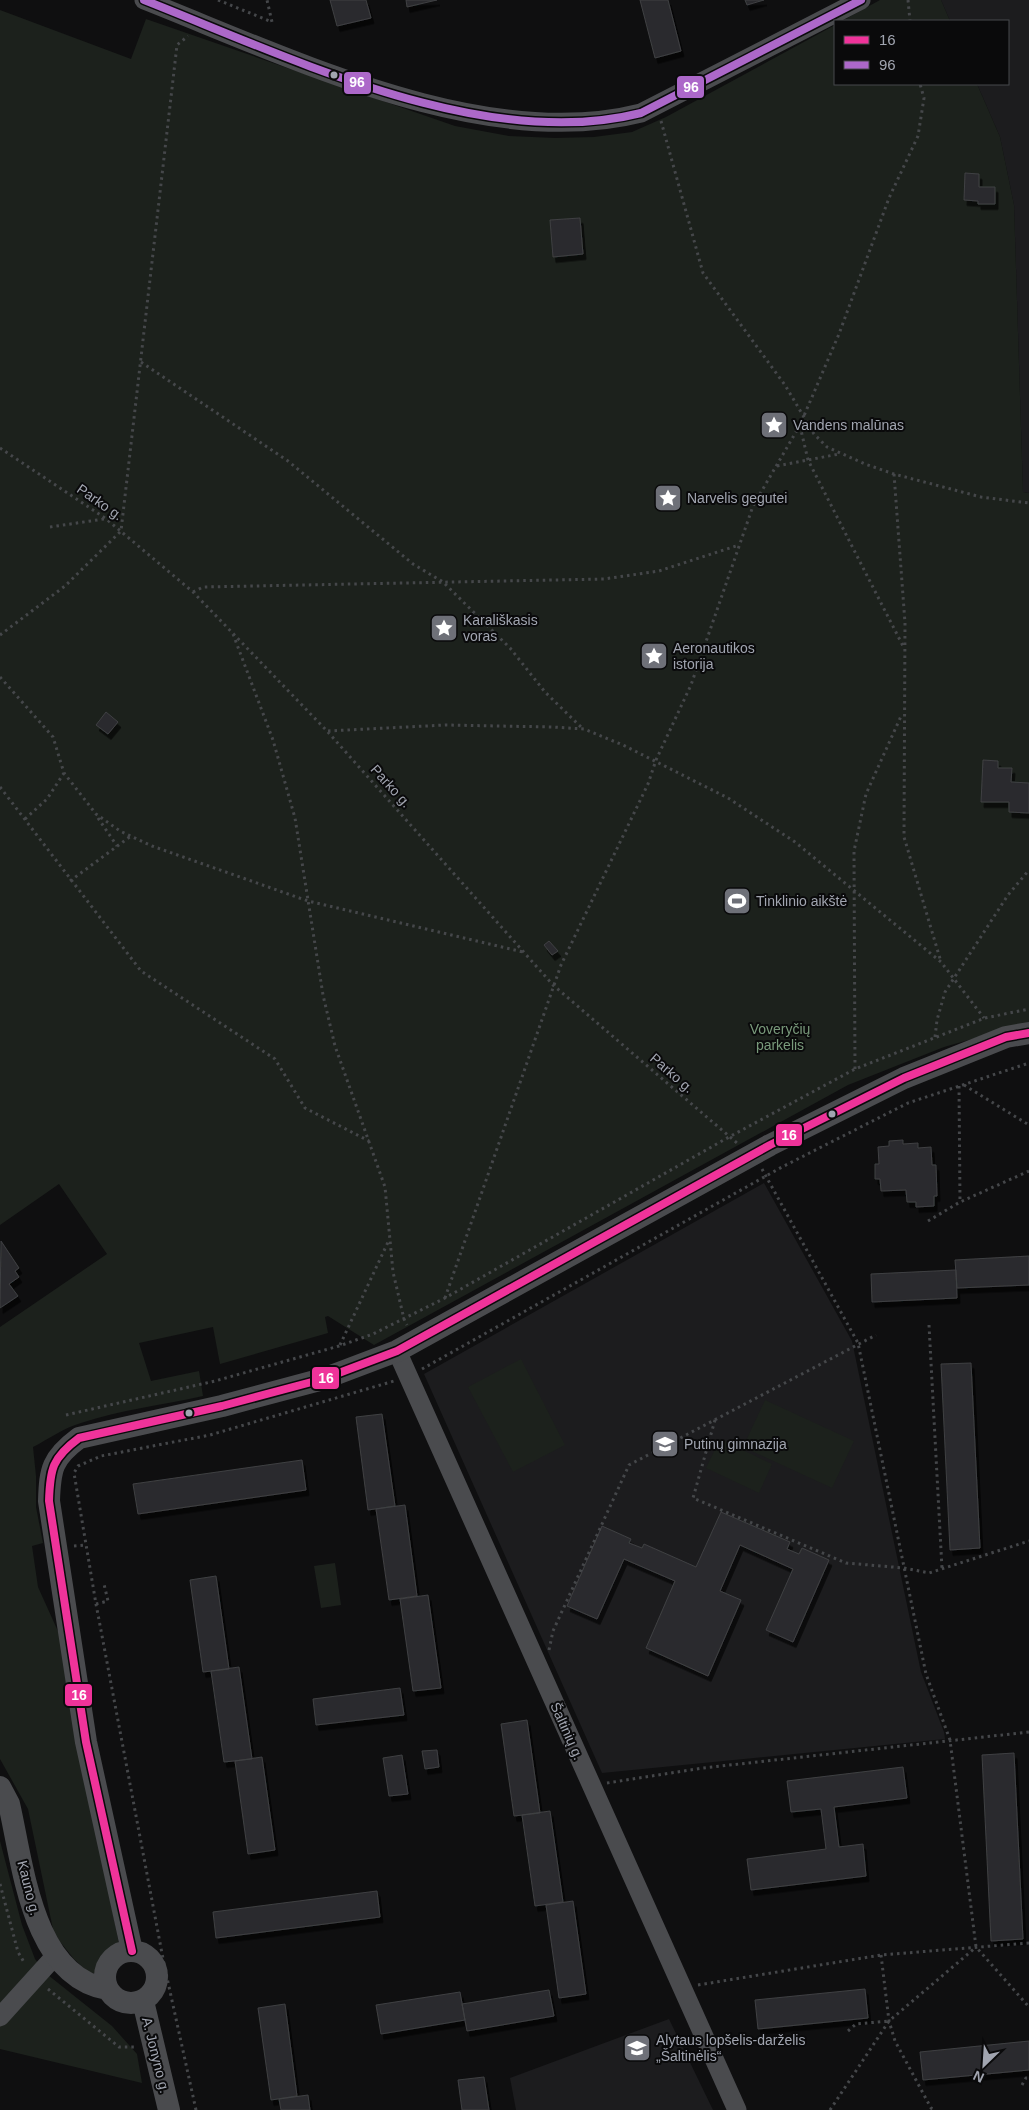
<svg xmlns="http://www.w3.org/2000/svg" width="1029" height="2110" font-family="Arial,sans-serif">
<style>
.built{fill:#1c1c1e}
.green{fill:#1c211c}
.building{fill:#2b2b2d;stroke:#3f4043;filter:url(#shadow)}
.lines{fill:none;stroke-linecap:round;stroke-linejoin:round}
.path{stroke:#45474a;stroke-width:3;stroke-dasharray:2.5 4;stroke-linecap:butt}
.minor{stroke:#4a4b4e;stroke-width:19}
.tertiary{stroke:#4a4b4e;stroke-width:22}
.bus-1-casing{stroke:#0a0a0b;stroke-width:11}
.bus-2-casing{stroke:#0a0a0b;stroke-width:11}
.bus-1{stroke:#ef339a;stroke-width:8}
.bus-2{stroke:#ac68c9;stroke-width:8}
.bus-dot{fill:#a1a5b0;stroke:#0a0a0b;stroke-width:2}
.labels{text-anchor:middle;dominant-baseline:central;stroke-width:4;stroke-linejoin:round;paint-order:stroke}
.poi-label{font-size:14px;fill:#a1a5b0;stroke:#0a0a0b;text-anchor:start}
.street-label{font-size:14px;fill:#a1a5b0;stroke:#0a0a0b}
.park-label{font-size:14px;fill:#799a7b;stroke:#0a0a0b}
.line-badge{stroke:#0a0a0b;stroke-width:2}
.badge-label{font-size:14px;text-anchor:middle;font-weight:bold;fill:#fff}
</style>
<defs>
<filter id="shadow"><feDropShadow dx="3" dy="5.5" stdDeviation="0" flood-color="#0009"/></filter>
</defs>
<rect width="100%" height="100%" fill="#0f0f10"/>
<!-- built -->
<path class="built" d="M941 0H1029V493L1023 492 1014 205 1000 137 977 84H1008V21H950Z
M764 1183 852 1341 921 1672 944 1732 945 1739 602 1773 424 1374Z
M669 2019 713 2110H516L510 2078Z"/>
<!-- green -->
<path class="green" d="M880 0H941L950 21H842Z
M0 10 131 59 146 19 455 126 509 136 555 138 594 137 632 132 666 117 835 25V84H977L1000 137 1014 205 1023 492 1029 493V1023L944 1047 848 1085 374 1345 328 1316 325 1317 328 1333 220 1364 213 1327 139 1343 151 1381 199 1371 203 1396C163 1405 120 1410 81 1423 63 1428 49 1439 33 1447L36 1476V1507L43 1543 32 1546 38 1587 61 1638 80 1752 122 1958 117 1969 111 1973 98 1975 88 1972 74 1959 54 1934 28 1809 0 1759V1327L107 1254 59 1184 0 1225Z
M521 1359 565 1445 513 1472 468 1387Z
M765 1400 854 1441 832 1488 743 1447Z
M720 1439 772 1464 759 1493 706 1468Z
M335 1563 341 1605 321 1608 314 1566Z
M0 1841 22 1925 35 1959 48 1975 112 2026 137 2054 142 2083 0 2049Z"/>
<!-- building -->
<path class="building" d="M330 0H366L371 18 337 26Z
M406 0H437L407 7Z
M640 0H668L681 51 655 58Z
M745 0H764L747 5Z
M965 173 979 174V187H995V204H978V201L964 200Z
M580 218 583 254 553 257 550 220Z
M106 712 118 722 108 734 96 725Z
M983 760 998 761V768H1012L1011 782 1029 783V813L1009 812V802H981Z
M549 941 558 951 552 955 544 945Z
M903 1140V1144L918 1143V1148L931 1147 932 1165H936L937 1196H934V1206L916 1207V1202H907L906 1190 881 1191 880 1179H875V1164H879L878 1147 889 1146V1141Z
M1 1241 19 1268 15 1271 19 1277 9 1284 18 1296 0 1308Z
M1029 1256V1285L957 1288 955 1260Z
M956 1270 957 1298 872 1302 871 1274Z
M971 1363 980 1548 950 1550 941 1364Z
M382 1414 395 1506 368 1510 356 1417Z
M302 1460 306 1490 138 1514 133 1484Z
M405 1505 417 1596 389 1600 376 1509Z
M721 1512 790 1542 787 1549 799 1554 802 1548 829 1560 793 1642 766 1630 793 1569 740 1545 720 1591 741 1600 708 1676 646 1648 675 1581 624 1559 597 1619 567 1606 602 1526 631 1539 629 1543 642 1548 644 1544 696 1567Z
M216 1576 229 1669 203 1672 190 1580Z
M428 1595 441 1688 413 1691 400 1599Z
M239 1667 252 1759 224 1762 211 1671Z
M400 1688 404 1715 316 1725 313 1699Z
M527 1720 540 1813 514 1816 501 1724Z
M437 1750 439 1767 425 1769 422 1751Z
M1014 1753 1023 1939 991 1941 982 1755Z
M402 1755 408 1794 389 1796 383 1758Z
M262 1757 275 1850 248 1854 235 1761Z
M903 1767 907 1798 834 1807 839 1847 863 1844 866 1876 751 1890 747 1859 826 1849 821 1809 791 1812 787 1781Z
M550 1811 563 1902 535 1906 522 1815Z
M377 1891 380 1917 216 1938 213 1912Z
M573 1901 586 1994 559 1998 546 1905Z
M865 1989 868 2018 758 2029 755 2000Z
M549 1990 554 2016 467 2031 462 2004Z
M460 1992 465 2020 381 2034 376 2005Z
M285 2004 297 2096 271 2100 258 2008Z
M1029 2041V2070L923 2080 920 2052Z
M484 2077 489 2110H462L458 2080Z
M308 2095 310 2110H281L279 2099Z"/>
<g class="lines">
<!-- path -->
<path class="path" d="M218 0 272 22 267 0
M908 0 910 21
M661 121 703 273 785 385 814 434 827 447 865 464 894 474 981 497 1029 503
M141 362 288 461 413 564 443 582 510 648 545 692 583 729
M800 426 808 460 904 648
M0 448 105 518 193 592 327 731 553 985 737 1143
M777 466 839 454
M894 474 905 623 904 837 941 962
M50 527 104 519
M193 592 203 587 604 579 659 571 739 545
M233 634 273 740 295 818 323 995 335 1046 385 1187 393 1272 404 1319 407 1325
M0 635 65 586 121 531 177 45 188 36
M0 677 53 737 64 773 96 814 120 831 152 846 308 901 523 952
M328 731 445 725 552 727 584 729 623 745 728 798 795 842 941 962 984 1018
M0 787 141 971 275 1059 305 1108 369 1141
M98 818 117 846
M25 819 47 799 64 773
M70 881 131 836
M935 1037 937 1020 945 992 1008 895 1029 870
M855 1069 854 851 866 794 902 714
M964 1085 1029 1125
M959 1086 960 1202
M762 1169 858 1343 926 1674 950 1740 976 1947 1029 2007
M928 1221 960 1202 1029 1171
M445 1298 561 965 648 784 656 760 691 685 753 506 800 425 839 334 889 198 918 136 924 98 920 84
M929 1325 942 1569
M340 1345 389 1240
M422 1369 782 1167 908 1103 1029 1063
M66 1415 215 1381 339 1346 373 1334 445 1298 729 1137 855 1069 985 1018 1029 1009
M715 1420 693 1498 846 1563 904 1568 929 1573 1029 1541
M74 1546 86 1545
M96 1604 108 1601 104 1584
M549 1650 553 1631 629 1465 876 1335
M607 1783 703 1768 1029 1732
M0 1884 18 1952 25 1964
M881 1955 889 2021 895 2041 931 2108 936 2110
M698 1985 881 1955 1029 1943
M48 1989 119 2047H136
M848 2031 856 2024 889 2021
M1022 2085 1026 2078H1029
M196 2110 164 1964 96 1604 74 1473 78 1466 101 1456 210 1435 394 1381
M830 2110 889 2021 975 1948"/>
<!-- minor -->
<path class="minor" d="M144 0C289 57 484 153 641 113L861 0
M397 1351 737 2110
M0 2017 55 1956"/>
<!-- tertiary -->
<path class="tertiary" d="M0 1787 9 1804C23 1864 32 1976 107 1989
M105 1977a26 26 0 1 1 52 0a26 26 0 1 1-52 0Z
M132 1951 86 1742 49 1501C50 1469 52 1458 79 1438L222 1406 323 1379 397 1351 770 1145 904 1078 1006 1037 1029 1033
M143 2001 169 2110"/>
<!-- bus-1 casing -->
<g class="bus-1-casing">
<path id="bus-1" d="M132 1951 86 1742 49 1501C50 1469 52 1458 79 1438L222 1406 323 1379 397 1351 770 1145 904 1078 1006 1037 1029 1033"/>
</g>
<!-- bus-2 casing -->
<g class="bus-2-casing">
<path id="bus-2" d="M144 0C289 57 484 153 641 113L861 0"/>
</g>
<!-- bus-1 -->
<use href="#bus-1" class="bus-1"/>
<!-- bus-2 -->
<use href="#bus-2" class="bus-2"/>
</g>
<!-- icons -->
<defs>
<g id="sight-square" transform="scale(1.4375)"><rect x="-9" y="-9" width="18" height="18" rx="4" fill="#6e7078" stroke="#0a0a0b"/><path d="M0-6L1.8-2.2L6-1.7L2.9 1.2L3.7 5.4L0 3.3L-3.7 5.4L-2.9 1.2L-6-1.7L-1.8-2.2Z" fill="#fff"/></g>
<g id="stadium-square" transform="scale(1.4375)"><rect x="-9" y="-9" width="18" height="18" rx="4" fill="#6e7078" stroke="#0a0a0b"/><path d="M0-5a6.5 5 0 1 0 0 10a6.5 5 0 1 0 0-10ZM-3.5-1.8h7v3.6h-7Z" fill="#fff"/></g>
<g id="school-square" transform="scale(1.4375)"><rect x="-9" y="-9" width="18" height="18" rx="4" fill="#6e7078" stroke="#0a0a0b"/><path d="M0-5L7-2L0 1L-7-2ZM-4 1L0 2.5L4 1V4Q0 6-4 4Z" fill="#fff"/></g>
</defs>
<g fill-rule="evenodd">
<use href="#sight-square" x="774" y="425"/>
<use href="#sight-square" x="668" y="498"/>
<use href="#sight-square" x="444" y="628"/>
<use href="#sight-square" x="654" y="656"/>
<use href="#stadium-square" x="737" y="901"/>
<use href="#school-square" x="665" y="1444"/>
<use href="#school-square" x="637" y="2048"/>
</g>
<!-- markers -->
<g class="bus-dot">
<circle cx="334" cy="75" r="4.5"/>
<circle cx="832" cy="1114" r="4.5"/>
<circle cx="189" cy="1413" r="4.5"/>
</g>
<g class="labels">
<!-- poi labels -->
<g class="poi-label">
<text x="793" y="425">Vandens malūnas</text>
<text x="687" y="498">Narvelis gegutei</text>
<text x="463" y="620">Karališkasis<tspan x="463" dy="16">voras</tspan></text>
<text x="673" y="648">Aeronautikos<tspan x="673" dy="16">istorija</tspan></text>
<text x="756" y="901">Tinklinio aikštė</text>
<text x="684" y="1444">Putinų gimnazija</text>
<text x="656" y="2040">Alytaus lopšelis-darželis<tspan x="656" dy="16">„Šaltinėlis“</tspan></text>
</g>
<!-- street labels -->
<g class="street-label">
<text transform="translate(100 502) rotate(35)">Parko g.</text>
<text transform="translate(391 786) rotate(48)">Parko g.</text>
<text transform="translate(672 1073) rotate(41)">Parko g.</text>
<text transform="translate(567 1731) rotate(66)">Šaltinių g.</text>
<text transform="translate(29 1888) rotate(76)">Kauno g.</text>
<text transform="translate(156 2055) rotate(76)">A. Jonyno g.</text>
</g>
<!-- park labels -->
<g class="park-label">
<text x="780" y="1029">Voveryčių<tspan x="780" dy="16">parkelis</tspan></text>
</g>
</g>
<g class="line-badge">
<rect x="343" y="71" width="29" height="24" rx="5" fill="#ac68c9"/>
<rect x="676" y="75" width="29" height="24" rx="5" fill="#ac68c9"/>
<rect x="775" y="1123" width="28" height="24" rx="5" fill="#ef339a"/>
<rect x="311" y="1366" width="29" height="24" rx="5" fill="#ef339a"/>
<rect x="64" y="1683" width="29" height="24" rx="5" fill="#ef339a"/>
</g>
<g class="badge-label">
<text x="357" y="87">96</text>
<text x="691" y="92">96</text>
<text x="789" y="1140">16</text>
<text x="326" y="1383">16</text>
<text x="79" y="1700">16</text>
</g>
<!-- legend -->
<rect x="834" y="20" width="175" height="65" fill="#0a0a0b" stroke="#46484d"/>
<rect x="844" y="36" width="25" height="8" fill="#ef339a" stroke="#46484d"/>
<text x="879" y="45" font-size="15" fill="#a1a5b0">16</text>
<rect x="844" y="61" width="25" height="8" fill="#ac68c9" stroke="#46484d"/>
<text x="879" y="70" font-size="15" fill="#a1a5b0">96</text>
<!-- north arrow -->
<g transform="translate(984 2065) rotate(205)" stroke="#0a0a0b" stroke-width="4" paint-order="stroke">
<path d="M0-4L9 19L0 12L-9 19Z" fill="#a1a5b0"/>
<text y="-8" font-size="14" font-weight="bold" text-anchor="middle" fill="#a1a5b0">N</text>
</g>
</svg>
